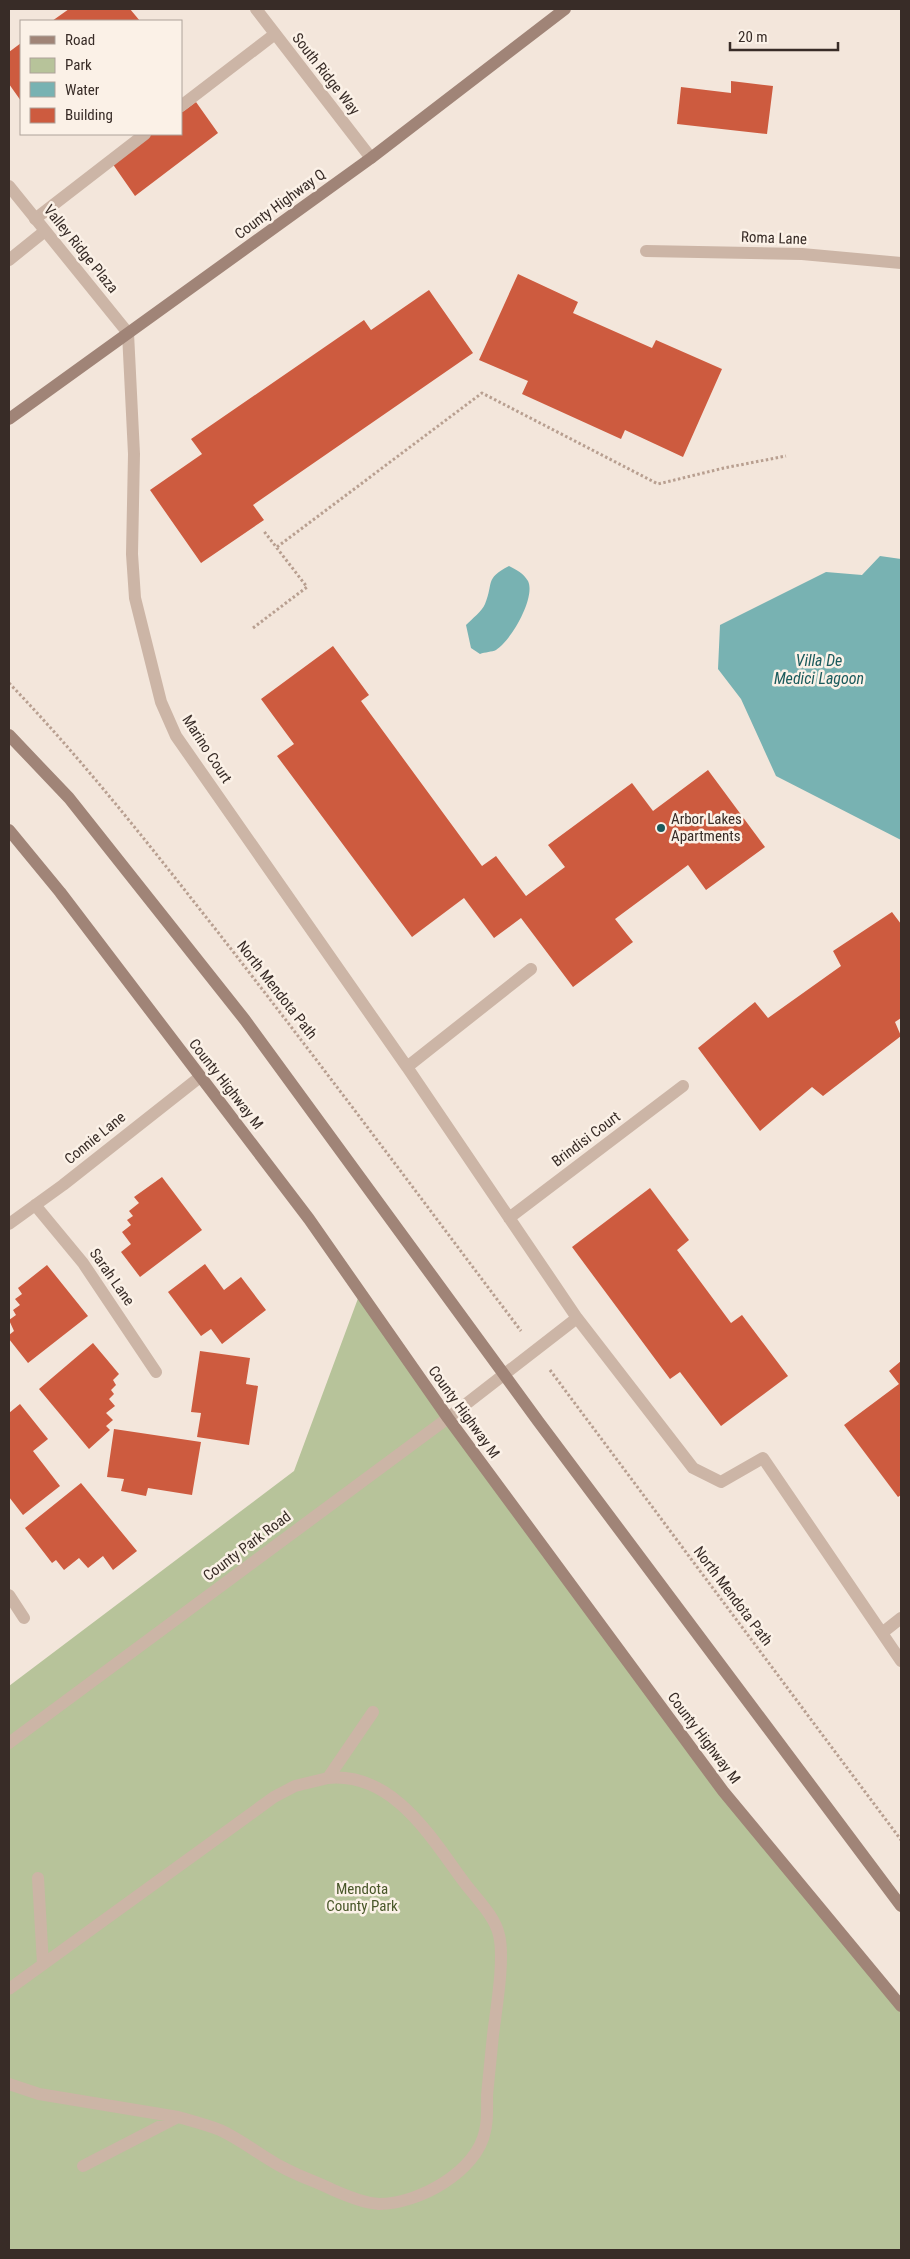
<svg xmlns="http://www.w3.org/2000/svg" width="910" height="2259" font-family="'Roboto Condensed',sans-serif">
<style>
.green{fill:#b7c39a}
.water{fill:#78b2b2}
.building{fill:#cd5b3f}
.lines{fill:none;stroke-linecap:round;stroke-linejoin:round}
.path{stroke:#b89f90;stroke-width:3;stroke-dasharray:2.5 2.5;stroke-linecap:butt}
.service{stroke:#ccb5a6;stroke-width:12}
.minor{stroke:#ccb5a6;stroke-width:12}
.secondary{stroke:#a08477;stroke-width:12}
.poi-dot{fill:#1a5a5c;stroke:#fbf1e7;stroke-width:2}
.labels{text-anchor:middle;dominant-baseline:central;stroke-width:5;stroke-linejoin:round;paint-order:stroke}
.street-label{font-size:15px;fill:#382c27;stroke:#fbf1e7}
.poi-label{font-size:15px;fill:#382c27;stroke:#fbf1e7;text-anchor:start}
.park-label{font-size:15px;fill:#495729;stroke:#fbf1e7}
.water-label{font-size:16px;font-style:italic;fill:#1a5a5c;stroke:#fbf1e7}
</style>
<rect width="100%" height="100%" fill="#f3e6db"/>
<!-- green -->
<path class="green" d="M360 1293 723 1791 901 2006V2250H9V1686L294 1471Z"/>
<!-- water -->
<path class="water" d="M880 556 901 559V840L776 776 741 699 718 669 720 625 826 572 862 575Z
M509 566C517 570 523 573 528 581 536 597 511 641 496 650 492 652 485 652 480 654L471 648 466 625C472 619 482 611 485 604 494 583 484 579 509 566Z"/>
<!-- building -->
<path class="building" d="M69 9H130L140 21H52Z
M21 43V101L9 84V52Z
M731 81 773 86 767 134 677 124 681 87 731 93Z
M196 102 218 133 135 196 112 163 152 134H181V113Z
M518 274 578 302 573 313 652 348 656 340 722 369 683 457 625 430 621 439 522 394 528 381 479 360Z
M429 290 473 353 253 505 264 520 201 563 150 490 202 454 191 439 364 320 371 330Z
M333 646 369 695 361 701 482 866 496 856 526 896 565 867 548 845 632 783 653 811 708 770 765 847 706 890 688 865 615 919 633 942 573 987 521 918 494 938 464 898 412 937 277 756 294 744 261 699Z
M892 912 901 924V1018L895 1022 901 1036 823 1096 812 1087 760 1131 698 1048 755 1002 768 1018 841 966 833 951Z
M162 1177 202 1230 140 1277 121 1252 131 1244 122 1232 131 1225 127 1220 133 1216 129 1211 139 1203 134 1197Z
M650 1188 689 1240 677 1250 731 1323 742 1315 788 1376 721 1426 680 1372 670 1379 572 1247Z
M205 1264 224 1290 241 1277 266 1310 222 1344 211 1329 201 1336 168 1292Z
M47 1265 88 1316 28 1363 9 1339V1335L14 1331 9 1320 16 1315 13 1310 20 1305 15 1299 22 1294 18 1288Z
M93 1343 119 1374 113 1380 116 1385 111 1390 114 1394 109 1399 115 1406 106 1413 113 1420 106 1426 110 1430 89 1449 39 1389Z
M200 1351 250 1358 246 1384 258 1386 249 1445 197 1437 201 1413 191 1412Z
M901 1361V1495L898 1497 844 1425 899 1384 889 1371Z
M20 1404 48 1439 33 1451 60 1486 23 1515 9 1497V1413Z
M114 1429 201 1442 192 1495 148 1488 146 1496 121 1491 124 1479 107 1477Z
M81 1483 137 1551 113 1570 103 1556 88 1568 79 1558 64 1570 56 1560 52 1563 25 1528Z"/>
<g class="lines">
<!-- path -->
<path class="path" d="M277 547 482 393 658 484 724 468 786 456
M253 628 307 587 263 530
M9 683C84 761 150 846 217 931 320 1063 420 1197 521 1331
M550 1370 901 1840"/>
<!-- service -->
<path class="service" d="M181 106 275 34
M35 219 145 134
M646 251 802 254 901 263
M9 260 45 231
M128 333 134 454 132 554 135 598 161 702 176 736 407 1067
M531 969 407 1067 577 1318 693 1468 721 1482 763 1458 901 1661
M509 1218 683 1086
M882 1633 901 1618
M9 1743 448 1418 577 1318
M38 1878 43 1964
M9 1989 274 1797 295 1786 328 1778 373 1712
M9 2084 39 2094 178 2117
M83 2166 178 2117C192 2121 207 2125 220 2130 242 2140 261 2156 282 2167 298 2176 317 2182 333 2190 348 2196 363 2203 379 2204 418 2204 477 2172 485 2131 488 2120 487 2107 487 2095 489 2075 491 2055 493 2035 496 2010 505 1959 499 1935 495 1916 475 1897 464 1882 430 1836 393 1772 328 1778"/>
<!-- minor -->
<path class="minor" d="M256 9 371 158
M9 186 128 333
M35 1205 83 1263 156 1372
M9 1224 63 1185 200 1077
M9 1595 24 1618"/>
<!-- secondary -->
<path class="secondary" d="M9 419 371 158 565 9
M9 735 69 798 245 1020 538 1421 901 1906
M9 830 60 892 309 1219 448 1418 723 1791 901 2006"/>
</g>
<!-- markers -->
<circle class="poi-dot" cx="661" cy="828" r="5"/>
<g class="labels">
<!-- street labels -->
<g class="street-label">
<text transform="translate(326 74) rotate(52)">South Ridge Way</text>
<text transform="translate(280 204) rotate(-36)">County Highway Q</text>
<text transform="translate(774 238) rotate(2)">Roma Lane</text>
<text transform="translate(81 249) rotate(51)">Valley Ridge Plaza</text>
<text transform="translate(207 749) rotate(57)">Marino Court</text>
<text transform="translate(277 990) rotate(52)">North Mendota Path</text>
<text transform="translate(226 1084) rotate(52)">County Highway M</text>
<text transform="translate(95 1138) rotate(-39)">Connie Lane</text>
<text transform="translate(586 1139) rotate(-37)">Brindisi Court</text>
<text transform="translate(112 1277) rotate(55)">Sarah Lane</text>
<text transform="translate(464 1412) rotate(54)">County Highway M</text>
<text transform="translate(247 1546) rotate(-37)">County Park Road</text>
<text transform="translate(733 1596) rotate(53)">North Mendota Path</text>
<text transform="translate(704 1738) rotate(53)">County Highway M</text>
</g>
<!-- poi labels -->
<g class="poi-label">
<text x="671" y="819">Arbor Lakes<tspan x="671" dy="17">Apartments</tspan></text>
</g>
<!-- park labels -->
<g class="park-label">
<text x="362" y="1889">Mendota<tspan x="362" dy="17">County Park</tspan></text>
</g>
<!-- water labels -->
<g class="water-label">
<text x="819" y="660">Villa De<tspan x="819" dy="18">Medici Lagoon</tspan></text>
</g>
</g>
<!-- border -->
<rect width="910" height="2259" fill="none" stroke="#382c27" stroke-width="20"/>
<!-- legend -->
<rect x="20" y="20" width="162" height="115" fill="#fbf1e7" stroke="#ada29a"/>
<rect x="30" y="36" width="25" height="8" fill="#a08477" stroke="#ada29a"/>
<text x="65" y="45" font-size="15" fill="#382c27">Road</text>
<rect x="30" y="58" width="25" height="15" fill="#b7c39a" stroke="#ada29a"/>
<text x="65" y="70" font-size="15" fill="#382c27">Park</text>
<rect x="30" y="82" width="25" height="15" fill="#78b2b2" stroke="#ada29a"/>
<text x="65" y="95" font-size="15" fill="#382c27">Water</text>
<rect x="30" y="108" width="25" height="15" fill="#cd5b3f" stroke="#ada29a"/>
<text x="65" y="120" font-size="15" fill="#382c27">Building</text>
<!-- scale -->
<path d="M730 42v8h108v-8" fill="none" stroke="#382c27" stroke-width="2.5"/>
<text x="738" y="42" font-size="15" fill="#382c27" stroke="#fbf1e7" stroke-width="4" paint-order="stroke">20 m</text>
</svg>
